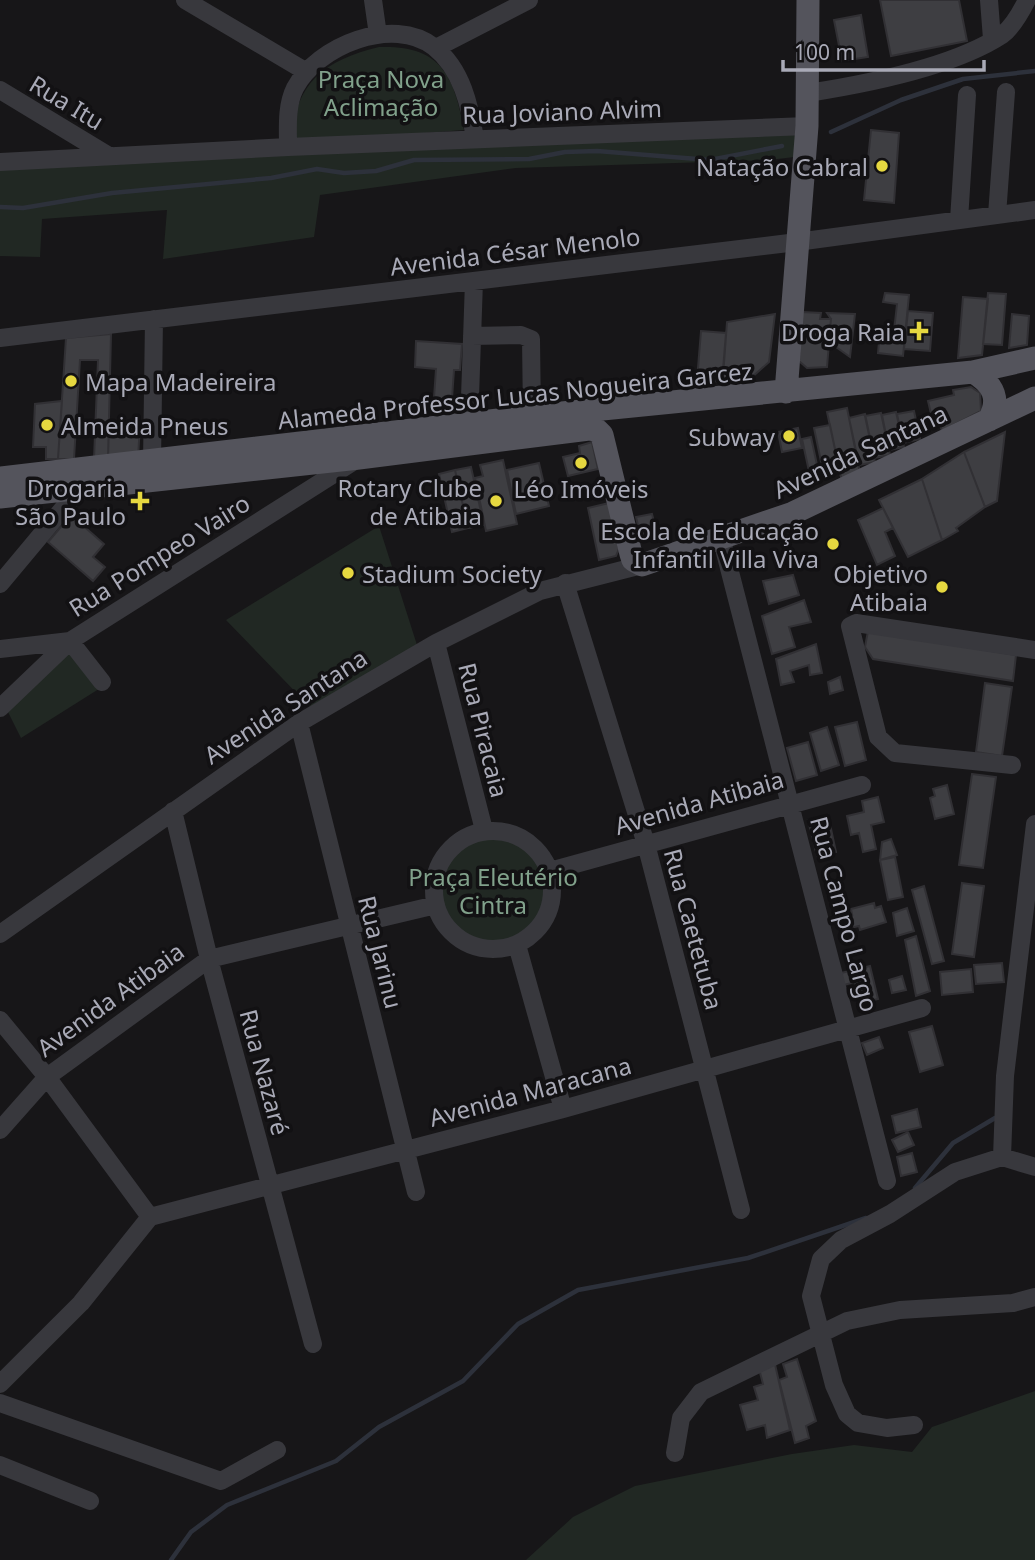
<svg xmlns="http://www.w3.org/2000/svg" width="1035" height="1560" font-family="'Noto Sans',sans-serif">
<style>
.green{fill:#212823}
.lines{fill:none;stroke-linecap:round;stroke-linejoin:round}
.stream{stroke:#2d313b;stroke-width:4.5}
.building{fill:#3e3e42;stroke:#313034;stroke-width:2}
.minor{stroke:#38383d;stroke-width:18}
.major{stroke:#54545c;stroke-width:23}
.poi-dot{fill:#e6d840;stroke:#121113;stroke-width:2.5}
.labels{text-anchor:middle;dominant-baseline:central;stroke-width:7;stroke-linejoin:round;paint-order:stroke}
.park-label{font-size:24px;fill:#81a18b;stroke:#121113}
.street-label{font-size:24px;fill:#a9aab7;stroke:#121113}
.poi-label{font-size:24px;fill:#a9aab7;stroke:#121113;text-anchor:end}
</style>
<rect width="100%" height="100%" fill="#171618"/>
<!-- green -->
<path class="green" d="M379 47C440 45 454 74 464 130L293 143C292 84 325 60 379 47Z
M806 127 803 156 769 160 516 168 320 195 314 237 163 259 167 210 42 219 40 257 0 256V162Z
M379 526 417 645 310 707 226 620Z
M69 649 102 687 21 738 6 708Z
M434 890a59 59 0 1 1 118 0a59 59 0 1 1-118 0Z
M1035 1391V1560H526L573 1517 635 1486 792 1454 854 1445 912 1452 932 1427Z"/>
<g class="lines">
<!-- stream -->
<path class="stream" d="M831 132 901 100 963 79 1035 71
M0 207 23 208 112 193 271 178 317 169 344 173 376 171 414 160 529 159 565 152 597 151 710 160 782 146
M915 1188 953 1143 995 1118
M171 1560 191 1532 227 1505 336 1461 379 1427 463 1381 518 1324 578 1290 748 1258 866 1218"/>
</g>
<!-- building -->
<path class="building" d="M880 0H959L967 41 891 56Z
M861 15 868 57 842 61 834 20Z
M871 130 899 133 894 203 864 200Z
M885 293 909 295 903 356 878 353 880 330 894 331 897 304 883 302Z
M988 293 1006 294 1002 345 983 344Z
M963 297 988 299 982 355 958 358Z
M908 311 933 313 930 351 904 349Z
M802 312 821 313 820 319H831L827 367 807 368 799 361Z
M827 313 855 314 850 357 829 342 831 319Z
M775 314 769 362 741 387 722 390 727 322Z
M1012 314 1029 316 1027 345 1009 348Z
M701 331 726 333 722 382 697 380Z
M111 334 108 459H94L98 360H80L74 459H58L66 338Z
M416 341 462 344 460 370H454L451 413 433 412 436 369 415 367Z
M971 387 980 393 981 411 942 431 939 421 933 422 928 401 954 395 953 390Z
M62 401 58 459H46V447H33L35 404Z
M847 408 860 473 842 482 827 412Z
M914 411 920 439 903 443 897 414Z
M896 412 904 447 889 450 882 415Z
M881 413 890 455 874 458 865 416Z
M865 414 875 462 859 465 849 418Z
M109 423 140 424 138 459H108Z
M830 425 839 468 823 471 814 428Z
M798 428 802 448 782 452 778 432Z
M1005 432 997 501 985 507 964 452Z
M811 437 819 474 810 476 802 439Z
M592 442 598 469 568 476 563 457 580 453 579 446Z
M964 452 985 507 956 528 958 531 942 540 922 479Z
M503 460 517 524 486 531 475 478 483 476 480 465Z
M539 463 549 506 516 514 507 470Z
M471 467 484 525 468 528 455 470Z
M455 470 468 528 452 532 439 474Z
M922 479 942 540 908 557 879 500Z
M609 503 619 549 616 556 599 560 588 508Z
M883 508 893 528 885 532 895 556 877 565 858 520Z
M652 514 658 538 642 542 636 517Z
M71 515 104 544 93 557 105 567 93 581 48 542Z
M793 575 799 595 769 604 763 581Z
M804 600 811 622 789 627 795 647 772 654 762 616Z
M868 631 1016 655 1013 681 873 659 865 647Z
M816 644 822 673 810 675 809 665 790 671 794 682 781 685 776 659Z
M840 677 843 690 830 694 828 682Z
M985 683 1012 687 1002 756 976 752Z
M857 722 866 760 845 766 835 727Z
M827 727 839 765 821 771 810 733Z
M808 742 817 775 796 781 787 748Z
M972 774 996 777 983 868 959 865Z
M947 785 954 814 935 819 930 798 935 796 933 789Z
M878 797 884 822 871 825 876 849 863 852 859 833 851 835 847 816 864 812 862 801Z
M828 815 836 852 817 856 808 820Z
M891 839 897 855 880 860 882 842Z
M895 857 903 897 888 900 880 860Z
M962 883 984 886 974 957 952 954Z
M924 886 944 961 932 964 912 890Z
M874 903 875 908 881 906 886 922 860 930 859 926 850 928 845 911 852 914 851 909Z
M907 908 914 931 897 936 893 913Z
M916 936 930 991 916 996 905 940Z
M1002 963 1004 982 976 984 974 965Z
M870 966 878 999 860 1003 855 982 844 985 841 973Z
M971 969 973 992 942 995 940 972Z
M902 976 906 990 892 993 889 980Z
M932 1026 943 1065 920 1072 909 1032Z
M879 1037 883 1048 867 1055 862 1043Z
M917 1109 921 1127 896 1133 892 1116Z
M908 1132 914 1145 898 1152 892 1140Z
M912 1153 917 1172 901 1176 897 1157Z
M797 1359 816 1421 806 1426 809 1438 795 1443 779 1380 787 1377 783 1364Z
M774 1360 790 1430 767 1438 765 1425 747 1430 740 1405 758 1400 754 1387 763 1384 758 1365Z"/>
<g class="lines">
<!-- minor -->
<path class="minor" d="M185 0 305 71
M373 0 378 35
M989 0 992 39
M436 48 529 0
M0 90 109 156
M808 93C866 84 953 67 1002 35 1013 27 1021 12 1027 0
M288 147C288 128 286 106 295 88 317 46 393 15 434 47 462 69 470 106 475 139
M0 162 288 147 807 126
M997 215 1006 92
M959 220 967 95
M472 336 521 335 531 339 532 416
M0 338 797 242 1035 210
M469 426 474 281
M152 462 154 319
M721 537 887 1181
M565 583 646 844 741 1210
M0 584 71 499 67 481
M70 641 102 682
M436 643 484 830
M0 649 70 641 356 460
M0 708 70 641
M299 723 416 1192
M1012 765 895 753 878 737 850 626 856 623 1035 650
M173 811 209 959 313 1344
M434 890a59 59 0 1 1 118 0a59 59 0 1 1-118 0Z
M550 871 862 785
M0 934 299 723 436 643 540 591 642 565
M517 945 563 1109
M0 1020 47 1077 150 1217
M0 1130 47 1077 209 959 436 905
M1002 1157 1005 1076 1035 824
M150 1217 563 1109 922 1008
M0 1384 81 1303 150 1217
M0 1403 221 1481 277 1450
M914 1425 887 1428 858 1423 847 1414 834 1385 811 1296 821 1259 841 1240 890 1214 955 1172 1002 1157 1035 1167
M675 1453 681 1418 701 1392 847 1321 900 1310 1013 1303 1035 1297
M0 1465 90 1501"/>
<!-- major -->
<path class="major" d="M973 372C993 384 1001 398 989 420
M786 392 807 126 808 0
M0 478 532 416 973 372 1035 358
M0 497 359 458 589 429 597 430 602 435 631 554 633 560 642 565 793 513 1035 398"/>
</g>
<!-- markers -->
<g class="poi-dot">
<circle cx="882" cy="166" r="7"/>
<path d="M915.5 320.5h7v7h7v7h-7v7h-7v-7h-7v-7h7z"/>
<circle cx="71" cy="381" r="7"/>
<circle cx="47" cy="425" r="7"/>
<circle cx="789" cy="436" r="7"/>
<circle cx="581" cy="463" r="7"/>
<path d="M136.5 490.5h7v7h7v7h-7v7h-7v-7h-7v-7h7z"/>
<circle cx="496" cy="501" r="7"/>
<circle cx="833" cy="544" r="7"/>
<circle cx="348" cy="573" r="7"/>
<circle cx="942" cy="587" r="7"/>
</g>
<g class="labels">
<!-- park labels -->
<g class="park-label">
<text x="381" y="78">Praça Nova<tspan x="381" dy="28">Aclimação</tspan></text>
<text x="493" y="876">Praça Eleutério<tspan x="493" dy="28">Cintra</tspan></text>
</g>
<!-- street labels -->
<g class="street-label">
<text transform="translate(67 102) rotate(31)">Rua Itu</text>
<text transform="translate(562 111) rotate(-2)">Rua Joviano Alvim</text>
<text transform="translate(515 251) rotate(-7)">Avenida César Menolo</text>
<text transform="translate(515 395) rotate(-6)">Alameda Professor Lucas Nogueira Garcez</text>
<text transform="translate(860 451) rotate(-25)">Avenida Santana</text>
<text transform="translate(159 555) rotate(-32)">Rua Pompeo Vairo</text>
<text transform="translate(285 706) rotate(-33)">Avenida Santana</text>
<text transform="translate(484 730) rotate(76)">Rua Piracaia</text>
<text transform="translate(699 802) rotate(-16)">Avenida Atibaia</text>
<text transform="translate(845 914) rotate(75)">Rua Campo Largo</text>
<text transform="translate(694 929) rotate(75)">Rua Caetetuba</text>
<text transform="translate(381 952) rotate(76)">Rua Jarinu</text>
<text transform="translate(110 999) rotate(-36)">Avenida Atibaia</text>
<text transform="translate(265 1072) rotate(75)">Rua Nazaré</text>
<text transform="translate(530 1091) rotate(-15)">Avenida Maracana</text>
</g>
<!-- poi labels -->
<g class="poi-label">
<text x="868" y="166">Natação Cabral</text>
<text x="905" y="331">Droga Raia</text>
<text x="85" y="381" text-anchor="start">Mapa Madeireira</text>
<text x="61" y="425" text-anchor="start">Almeida Pneus</text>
<text x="775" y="436">Subway</text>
<text x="126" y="487">Drogaria<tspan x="126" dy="28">São Paulo</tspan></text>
<text x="482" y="487">Rotary Clube<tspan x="482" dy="28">de Atibaia</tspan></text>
<text x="581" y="488" text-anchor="middle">Léo Imóveis</text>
<text x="819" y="530">Escola de Educação<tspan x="819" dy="28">Infantil Villa Viva</tspan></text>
<text x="362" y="573" text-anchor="start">Stadium Society</text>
<text x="928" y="573">Objetivo<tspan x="928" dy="28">Atibaia</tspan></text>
</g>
</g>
<!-- scale -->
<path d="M783 60v10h201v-10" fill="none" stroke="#a9aab7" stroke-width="3.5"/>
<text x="794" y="60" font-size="21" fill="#a9aab7" stroke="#121113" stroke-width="5" paint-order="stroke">100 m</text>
</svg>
